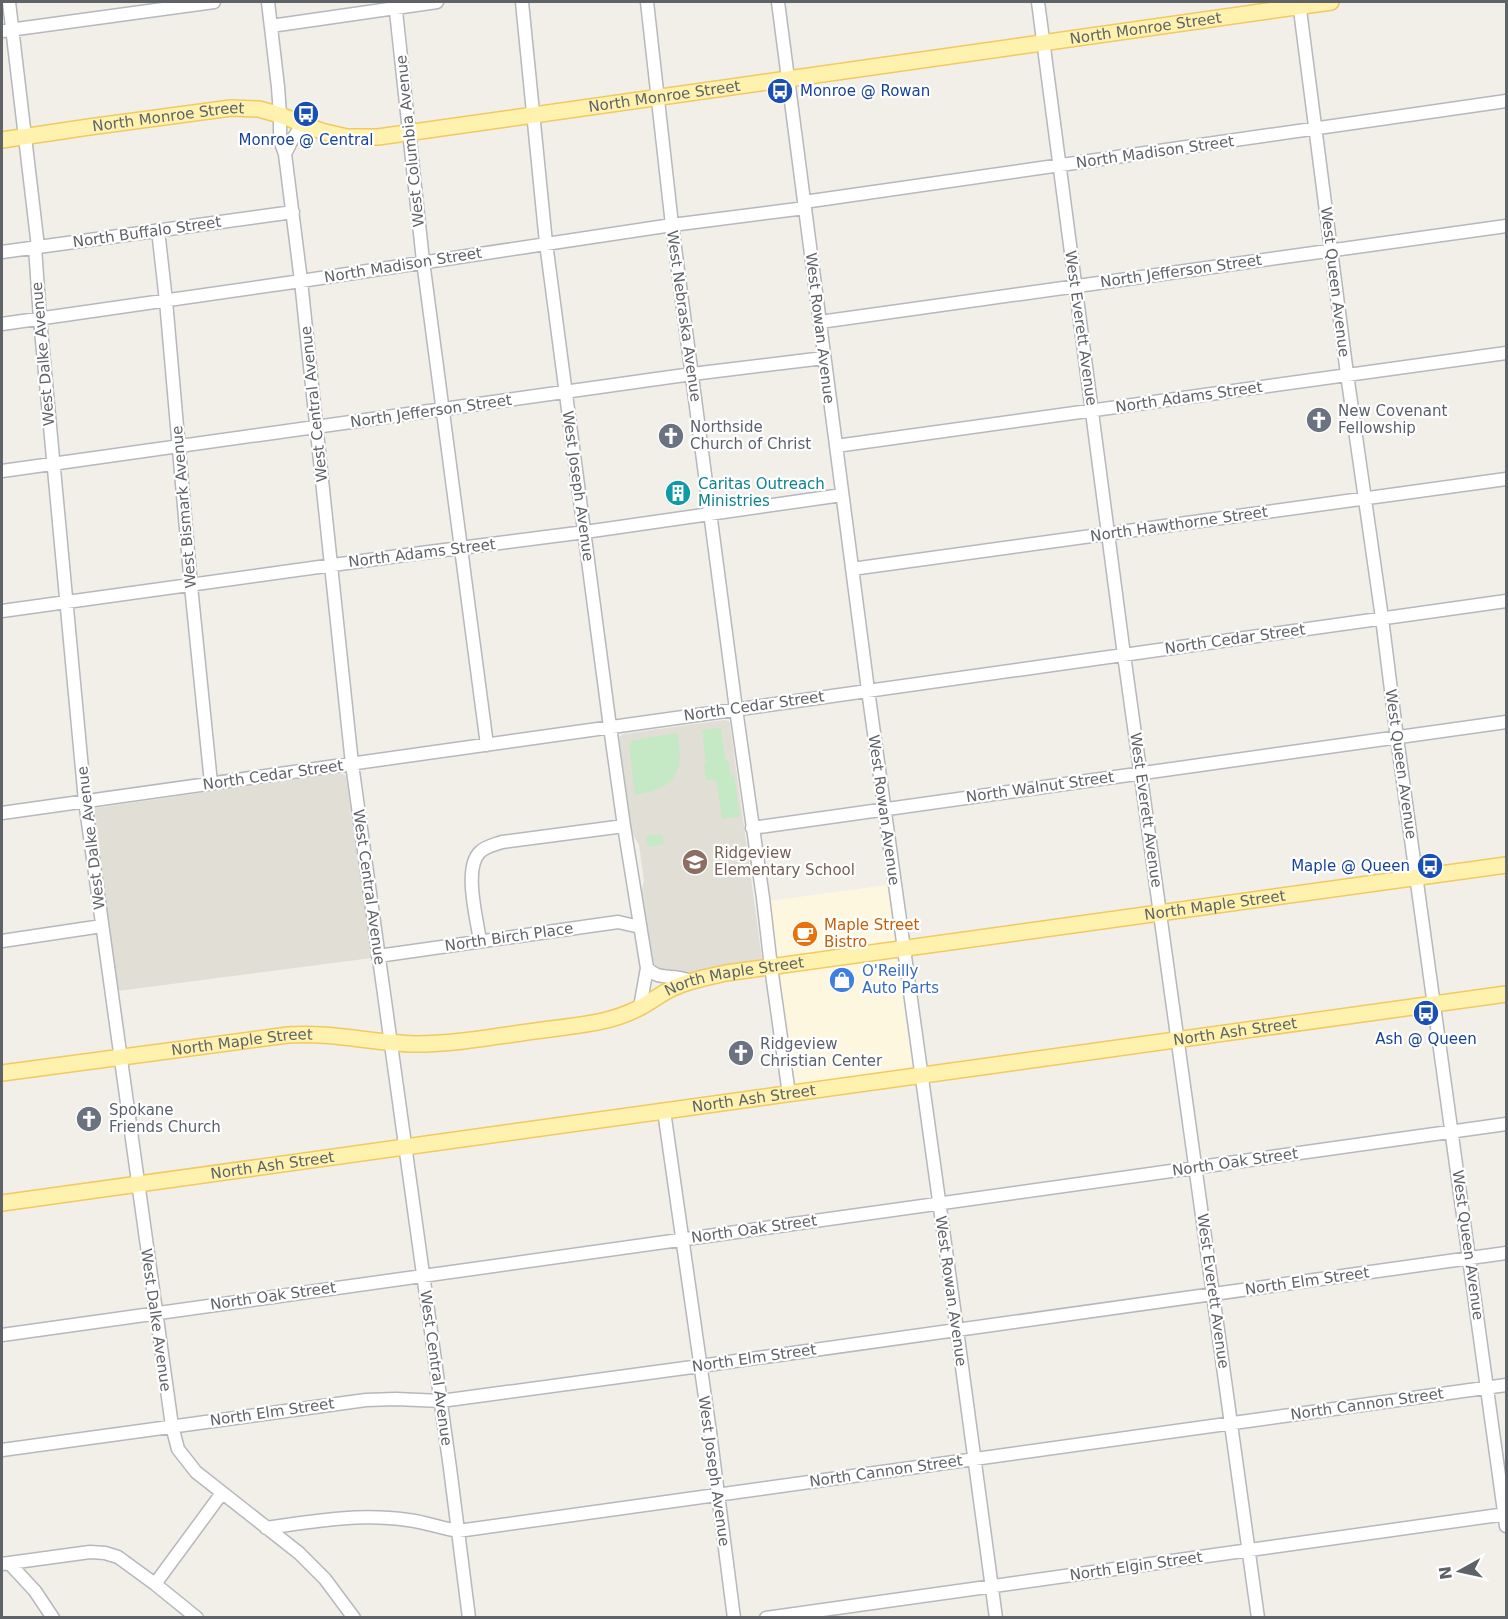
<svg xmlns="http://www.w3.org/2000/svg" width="1508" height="1619" font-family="'DejaVu Sans',sans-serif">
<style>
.commercial{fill:#fef7e0}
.education{fill:#e1ded6}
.green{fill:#c5e8c5}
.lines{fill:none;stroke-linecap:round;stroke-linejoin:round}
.minor-casing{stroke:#b5b8bc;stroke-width:15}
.major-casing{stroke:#f2c960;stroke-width:18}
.minor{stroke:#fff;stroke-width:12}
.major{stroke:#fff2af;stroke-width:15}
.labels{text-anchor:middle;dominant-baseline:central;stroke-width:4.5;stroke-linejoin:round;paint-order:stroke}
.street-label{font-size:15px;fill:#5f6368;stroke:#fff}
.transit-label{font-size:15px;fill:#164399;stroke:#fff}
.worship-label{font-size:15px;fill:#5b616d;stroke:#fff;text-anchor:start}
.culture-label{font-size:15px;fill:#0d838f;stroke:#fff;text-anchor:start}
.education-label{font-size:15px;fill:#785e54;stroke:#fff;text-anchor:start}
.food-label{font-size:15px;fill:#c56008;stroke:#fff;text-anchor:start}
.shop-label{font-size:15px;fill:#366cbe;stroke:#fff;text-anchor:start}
</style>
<rect width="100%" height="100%" fill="#f1efe8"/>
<!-- commercial -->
<path class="commercial" d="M887 885 895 940 891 944 779 959 777 957 769 901Z
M894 958 898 961 912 1065 911 1068 909 1070 800 1085 795 1084 793 1081 779 979 781 975 783 973Z"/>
<!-- education -->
<path class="education" d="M724 720 729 721 730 724 762 959 760 962 756 963 661 976 651 964 641 893 644 881 639 845 632 833 619 737 623 734Z
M340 773 345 775 346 778 372 958 118 991 93 813 95 808Z"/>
<!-- green -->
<path class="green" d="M721 728 725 760H728L730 776 734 775 740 816 722 819 716 779 706 780 704 764 706 763 702 730Z
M677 733C685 773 676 788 635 795L629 745 633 740Z
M662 834 664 844 648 847 646 836Z"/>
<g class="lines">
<!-- minor casing -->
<g class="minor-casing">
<path id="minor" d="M9 2 38 247
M268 2 278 87 280 115V140L285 154 301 281 352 764 450 1468 469 1618
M395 2 423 261 487 745
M522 2 546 243 610 727 624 826 647 968 640 1007
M647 2 672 225 736 709 763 898 771 967 789 1094
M778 2 868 690 957 1330 996 1618
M1038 2 1124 655 1258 1618
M1299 2 1347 374 1382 618 1397 738 1506 1526
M271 26 437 2
M2 31 214 2
M285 154 292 140 303 124
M804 202 1506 101
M158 230 166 301 191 586 211 783
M35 247 40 319 85 801 172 1426 178 1449 196 1472 299 1553 325 1579 354 1618
M2 252 293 212
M820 322 1506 226
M2 324 301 281 672 225 805 208
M836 446 1506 353
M2 471 692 374 824 358
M852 569 1506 479
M2 611 398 556 585 532 842 495
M2 813 1506 601
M752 828 1506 722
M2 941 102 926
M480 941C477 919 463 868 480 852 486 846 494 845 502 842L624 826
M378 956 618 922 640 927
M647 968C655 976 660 976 671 977 678 977 685 979 692 981
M664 1111 710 1432 734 1618
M2 1335 1506 1124
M2 1450 366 1400 396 1399 441 1401 700 1366 1506 1253
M266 1528C313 1521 360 1513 408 1520 425 1522 441 1528 458 1531L1506 1385
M9 1563 35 1591 53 1618
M2 1564 90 1552 105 1553 118 1557 155 1584 222 1493
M155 1584 197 1618
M766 1618 1506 1514"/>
</g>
<!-- major casing -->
<g class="major-casing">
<g id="major">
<path id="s1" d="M2 140 89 127 231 108 259 109 280 115 321 131 347 137H378L1331 2"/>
<path id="s2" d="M2 1073 288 1035C332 1032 372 1043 416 1044 451 1044 486 1038 521 1033 546 1029 573 1027 598 1022 613 1019 628 1014 641 1007 652 1001 662 993 673 988 690 980 708 977 726 973L1506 865"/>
<path id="s3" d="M2 1203 1506 994"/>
</g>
</g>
<!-- minor -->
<use href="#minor" class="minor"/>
<!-- major -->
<use href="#major" class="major"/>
</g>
<!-- icons -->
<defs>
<g id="bus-disc" transform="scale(1.35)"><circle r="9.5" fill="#1a4fb4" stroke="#fff"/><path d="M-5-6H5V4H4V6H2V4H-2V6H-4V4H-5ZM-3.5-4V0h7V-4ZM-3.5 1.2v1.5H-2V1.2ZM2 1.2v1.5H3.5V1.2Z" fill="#fff"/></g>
<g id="church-disc" transform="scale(1.35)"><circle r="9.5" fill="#6b7280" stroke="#fff"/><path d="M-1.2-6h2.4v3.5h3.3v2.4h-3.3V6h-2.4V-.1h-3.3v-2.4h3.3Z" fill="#fff"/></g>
<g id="building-disc" transform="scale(1.35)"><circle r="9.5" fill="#0f9aa8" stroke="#fff"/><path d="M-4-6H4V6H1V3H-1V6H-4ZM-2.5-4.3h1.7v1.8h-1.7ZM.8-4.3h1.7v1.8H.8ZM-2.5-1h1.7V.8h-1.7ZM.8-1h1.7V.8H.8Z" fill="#fff"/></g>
<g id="school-disc" transform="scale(1.35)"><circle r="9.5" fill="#8d6e63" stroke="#fff"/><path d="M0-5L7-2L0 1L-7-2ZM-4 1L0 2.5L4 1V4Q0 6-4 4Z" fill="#fff"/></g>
<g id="cafe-disc" transform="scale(1.35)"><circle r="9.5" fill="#e8710a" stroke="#fff"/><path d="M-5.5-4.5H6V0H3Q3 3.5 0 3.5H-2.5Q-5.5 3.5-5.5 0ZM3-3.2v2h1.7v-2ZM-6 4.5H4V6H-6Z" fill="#fff"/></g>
<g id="shop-disc" transform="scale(1.35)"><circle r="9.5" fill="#3f7fe0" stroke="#fff"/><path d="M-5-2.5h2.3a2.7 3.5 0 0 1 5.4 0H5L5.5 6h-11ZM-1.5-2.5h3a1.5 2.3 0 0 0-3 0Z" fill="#fff"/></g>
</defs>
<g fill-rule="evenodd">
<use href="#bus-disc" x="780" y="91"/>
<use href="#bus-disc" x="306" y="114"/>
<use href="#church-disc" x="1319" y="420"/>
<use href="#church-disc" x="671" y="436"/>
<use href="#building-disc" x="678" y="493"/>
<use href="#school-disc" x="695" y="862"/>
<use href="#bus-disc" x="1430" y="866"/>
<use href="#cafe-disc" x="805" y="934"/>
<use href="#shop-disc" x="842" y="980"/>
<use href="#bus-disc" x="1426" y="1013"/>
<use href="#church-disc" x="741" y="1053"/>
<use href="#church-disc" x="89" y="1119"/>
</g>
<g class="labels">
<!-- street labels -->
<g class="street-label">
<text stroke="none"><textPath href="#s1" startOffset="1158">North Monroe Street</textPath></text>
<text stroke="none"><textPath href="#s1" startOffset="672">North Monroe Street</textPath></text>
<text stroke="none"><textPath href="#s1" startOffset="168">North Monroe Street</textPath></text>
<text transform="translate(410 141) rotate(-96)">West Columbia Avenue</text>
<text transform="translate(1155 152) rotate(-8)">North Madison Street</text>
<text transform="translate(147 232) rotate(-8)">North Buffalo Street</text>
<text transform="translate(403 265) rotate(-9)">North Madison Street</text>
<text transform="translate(1181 271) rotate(-8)">North Jefferson Street</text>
<text transform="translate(1335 282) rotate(83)">West Queen Avenue</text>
<text transform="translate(684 316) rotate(82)">West Nebraska Avenue</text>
<text transform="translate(820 328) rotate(83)">West Rowan Avenue</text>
<text transform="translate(1081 328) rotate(82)">West Everett Avenue</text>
<text transform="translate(43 354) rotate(-95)">West Dalke Avenue</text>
<text transform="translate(1189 397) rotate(-8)">North Adams Street</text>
<text transform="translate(314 404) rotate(-96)">West Central Avenue</text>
<text transform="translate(431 411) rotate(-8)">North Jefferson Street</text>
<text transform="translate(578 486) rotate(82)">West Joseph Avenue</text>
<text transform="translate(184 507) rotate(-95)">West Bismark Avenue</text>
<text transform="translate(1179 524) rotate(-8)">North Hawthorne Street</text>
<text transform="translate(422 553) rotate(-7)">North Adams Street</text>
<text transform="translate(1235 639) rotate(-8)">North Cedar Street</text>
<text transform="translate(754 706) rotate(-8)">North Cedar Street</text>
<text transform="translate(1401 764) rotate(82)">West Queen Avenue</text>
<text transform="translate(273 775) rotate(-8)">North Cedar Street</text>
<text transform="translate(1040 787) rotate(-8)">North Walnut Street</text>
<text transform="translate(884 810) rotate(82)">West Rowan Avenue</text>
<text transform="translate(1146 810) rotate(82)">West Everett Avenue</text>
<text transform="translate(91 838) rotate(-97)">West Dalke Avenue</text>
<text transform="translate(369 887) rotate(82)">West Central Avenue</text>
<text stroke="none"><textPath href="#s2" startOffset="1232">North Maple Street</textPath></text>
<text transform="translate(509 937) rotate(-8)">North Birch Place</text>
<text stroke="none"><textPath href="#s2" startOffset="746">North Maple Street</textPath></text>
<text stroke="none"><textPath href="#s3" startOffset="1245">North Ash Street</textPath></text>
<text stroke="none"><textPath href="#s2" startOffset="242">North Maple Street</textPath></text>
<text stroke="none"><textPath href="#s3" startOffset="759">North Ash Street</textPath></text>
<text transform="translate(1235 1162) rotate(-8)">North Oak Street</text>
<text stroke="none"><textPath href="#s3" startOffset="273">North Ash Street</textPath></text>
<text transform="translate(754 1229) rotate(-8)">North Oak Street</text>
<text transform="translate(1468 1245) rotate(82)">West Queen Avenue</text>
<text transform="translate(1307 1281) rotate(-8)">North Elm Street</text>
<text transform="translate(951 1291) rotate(82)">West Rowan Avenue</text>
<text transform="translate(1213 1291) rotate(82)">West Everett Avenue</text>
<text transform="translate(273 1296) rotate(-8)">North Oak Street</text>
<text transform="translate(156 1320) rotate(82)">West Dalke Avenue</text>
<text transform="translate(754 1358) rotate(-8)">North Elm Street</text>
<text transform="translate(436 1368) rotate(82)">West Central Avenue</text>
<text transform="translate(1367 1404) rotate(-8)">North Cannon Street</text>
<text transform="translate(272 1412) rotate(-8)">North Elm Street</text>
<text transform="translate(714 1471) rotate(82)">West Joseph Avenue</text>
<text transform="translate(886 1471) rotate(-8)">North Cannon Street</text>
<text transform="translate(1136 1566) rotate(-8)">North Elgin Street</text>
</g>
<!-- transit labels -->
<g class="transit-label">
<text x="800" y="91" text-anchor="start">Monroe @ Rowan</text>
<text x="306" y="140">Monroe @ Central</text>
<text x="1410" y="866" text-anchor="end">Maple @ Queen</text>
<text x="1426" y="1039">Ash @ Queen</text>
</g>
<!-- worship labels -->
<g class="worship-label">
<text x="1338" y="411">New Covenant<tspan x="1338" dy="17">Fellowship</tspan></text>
<text x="690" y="427">Northside<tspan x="690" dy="17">Church of Christ</tspan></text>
<text x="760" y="1044">Ridgeview<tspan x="760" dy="17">Christian Center</tspan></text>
<text x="109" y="1110">Spokane<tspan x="109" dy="17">Friends Church</tspan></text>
</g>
<!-- culture labels -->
<g class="culture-label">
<text x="698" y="484">Caritas Outreach<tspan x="698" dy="17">Ministries</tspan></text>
</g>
<!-- education labels -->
<g class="education-label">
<text x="714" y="853">Ridgeview<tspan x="714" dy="17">Elementary School</tspan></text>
</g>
<!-- food labels -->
<g class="food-label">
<text x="824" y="925">Maple Street<tspan x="824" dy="17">Bistro</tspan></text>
</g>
<!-- shop labels -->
<g class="shop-label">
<text x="862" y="971">O'Reilly<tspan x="862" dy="17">Auto Parts</tspan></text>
</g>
</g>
<!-- border -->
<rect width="1508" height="1619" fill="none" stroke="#5f6368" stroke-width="6"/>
<!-- north arrow -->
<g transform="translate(1460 1571) rotate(262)" stroke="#ffffff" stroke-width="4.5" paint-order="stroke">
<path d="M0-4.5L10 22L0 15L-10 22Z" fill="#5f6368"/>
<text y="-9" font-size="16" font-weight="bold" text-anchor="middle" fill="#5f6368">N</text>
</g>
</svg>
